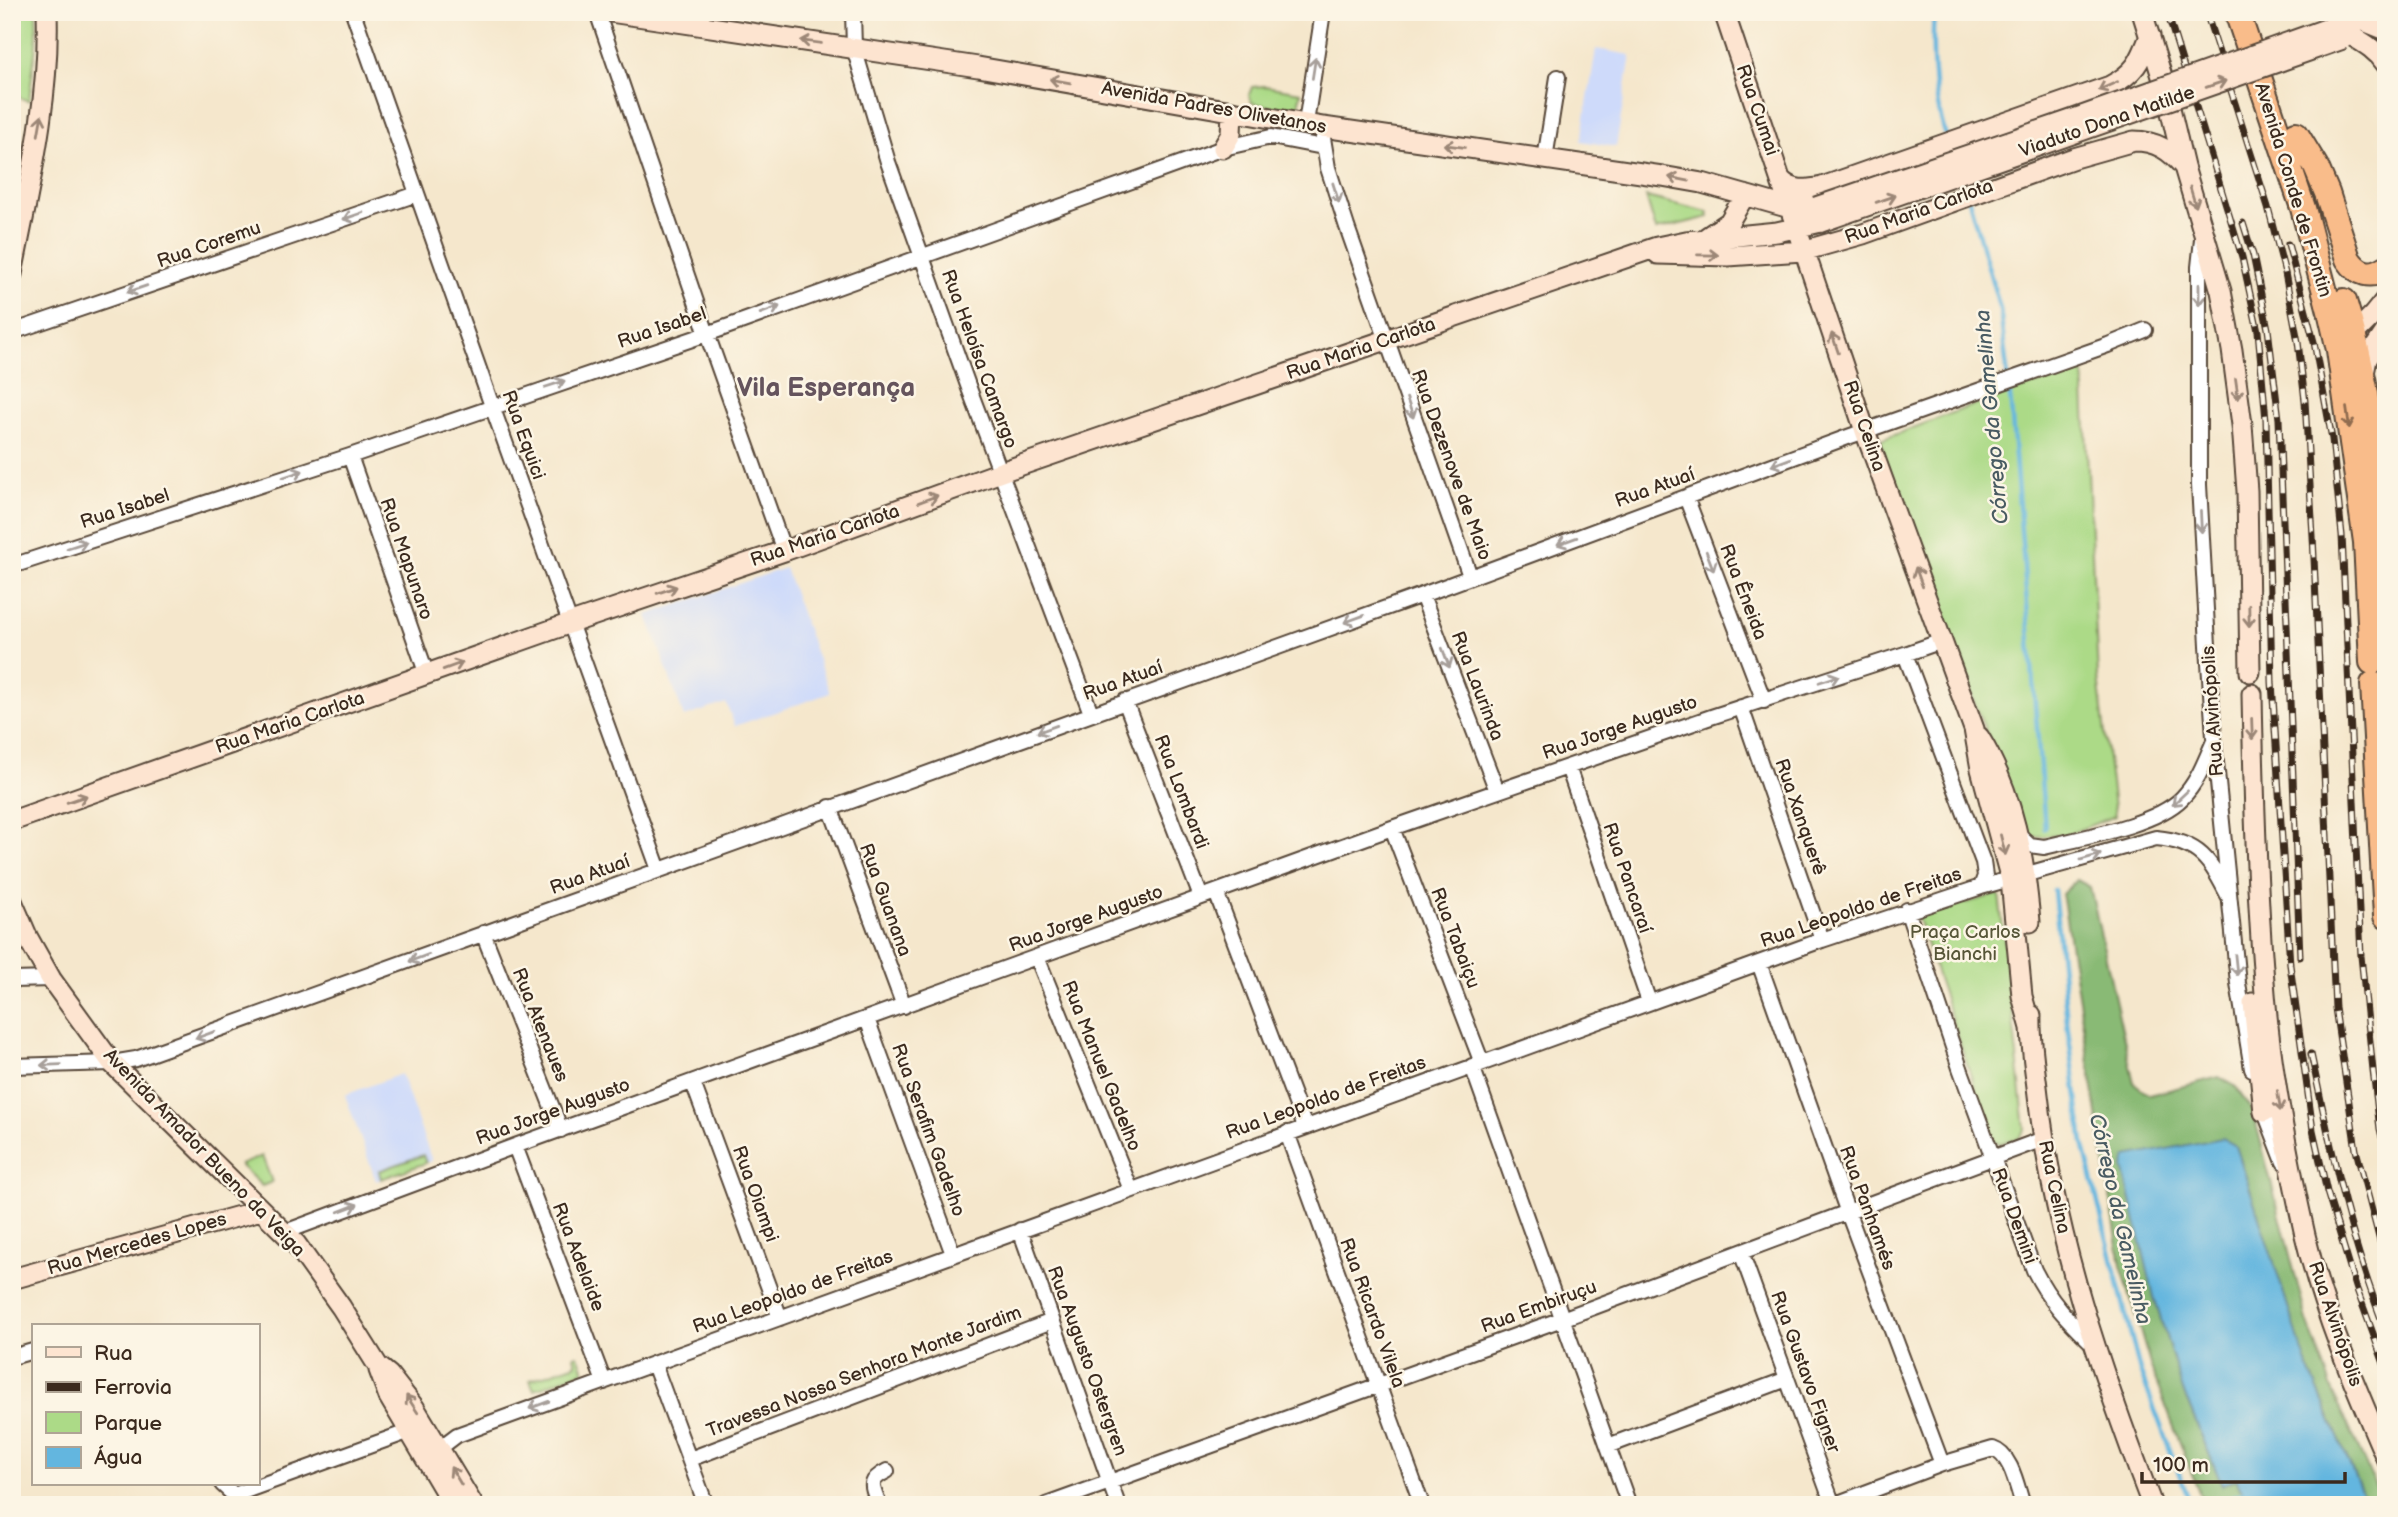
<svg xmlns="http://www.w3.org/2000/svg" width="2398" height="1517" font-family="'Balsamiq Sans',sans-serif">
<style>
.built{fill:#cedafa}
.green{fill:#acda87;stroke:#748252;stroke-width:2}
.forest{fill:#89ba74;stroke:#627249;stroke-width:2}
.water{fill:#63b6df;stroke:#4f707e;stroke-width:2}
.lines{fill:none;stroke-linecap:round;stroke-linejoin:round}
.stream{stroke:#63b6df;stroke-width:4.5}
.street-casing{stroke:#574638;stroke-width:18}
.secondary-casing{stroke:#574638;stroke-width:23}
.highway-casing{stroke:#574638;stroke-width:28}
.street{stroke:#fff;stroke-width:14}
.secondary{stroke:#fde4d0;stroke-width:19}
.highway{stroke:#f9bc8a;stroke-width:24}
.rail-casing{stroke:#3b2a1e;stroke-width:7}
.rail{stroke:#fcf5e5;stroke-width:4.5;stroke-dasharray:13;stroke-linecap:butt}
.secondary-bridge-casing{stroke:#574638;stroke-width:23;stroke-linecap:butt}
.secondary-bridge{stroke:#fde4d0;stroke-width:19}
.oneway{stroke:#9c8777}
.oneway2{stroke:#a79f9a}
.oneway3{stroke:#906c4f}
.labels{text-anchor:middle;dominant-baseline:central;stroke-width:5;stroke-linejoin:round;paint-order:stroke}
.street-label{font-size:19px;fill:#3b2a1e;stroke:#fcf5e5}
.park-label{font-size:19px;fill:#575638;stroke:#fcf5e5}
.water-label{font-size:21px;font-style:italic;fill:#495b62;stroke:#fcf5e5}
.district-label{font-size:26px;font-weight:bold;fill:#65545d;stroke:#fcf5e5}
</style>
<rect width="100%" height="100%" fill="#fcf5e5"/>
<filter id="ink" filterUnits="userSpaceOnUse"><feTurbulence type="fractalNoise" baseFrequency=".0143" numOctaves="2"/><feDisplacementMap in="SourceGraphic" scale="14" xChannelSelector="R" yChannelSelector="G"/><feConvolveMatrix kernelMatrix="1 2 1 2 8 2 1 2 1" color-interpolation-filters="sRGB"/></filter>
<filter id="wash" filterUnits="userSpaceOnUse"><feTurbulence type="fractalNoise" baseFrequency=".00686" numOctaves="4" result="noise"/><feDisplacementMap in="SourceGraphic" scale="28" xChannelSelector="R" yChannelSelector="G"/><feGaussianBlur stdDeviation="1.57" result="paint"/><feColorMatrix in="noise" values="0 0 0 0 0 0 0 0 0 0 0 0 0 0 0 0 0 1.4 0 .05"/><feComposite in="paint" operator="in"/></filter>
<g filter="url(#wash)">
<rect width="100%" height="100%" fill="#f5e7cc"/>
<!-- built -->
<path class="built" d="M1596 49 1631 55 1616 147 1581 141Z
M785 568 830 693 735 726 726 703 684 717 647 615Z
M401 1074 432 1161 426 1163 423 1155 379 1171 381 1179 376 1181 345 1095Z"/>
<!-- green -->
<path class="green" d="M15 12H36L37 36 29 101 12 95Z
M1265 86 1301 92 1297 112 1252 103 1249 95 1252 87Z
M1646 197 1708 212 1709 217 1656 230Z
M2083 369 2098 677 2115 816 2066 835 2028 837 1942 621 1888 473 1881 440 1987 400Z
M1999 894 2025 1129 2019 1138 2000 1144 1993 1141 1917 916Z
M423 1155 426 1163 381 1179 379 1171Z
M262 1156 272 1182 262 1186 240 1165Z
M578 1355 584 1371 534 1390 530 1380 576 1364 574 1356Z"/>
<!-- forest -->
<path class="forest" d="M2077 880 2090 887 2134 1083 2150 1095 2219 1077 2235 1086 2253 1112 2307 1321 2334 1394 2384 1505H2367L2306 1362 2154 1297 2183 1391 2222 1484 2237 1478 2248 1505H2204L2151 1368 2121 1265 2062 893Z"/>
<!-- water -->
<path class="water" d="M2222 1138 2236 1146 2306 1362 2367 1505H2248L2237 1478 2222 1485 2183 1391 2154 1297 2123 1167 2126 1157Z"/>
<g class="lines">
<!-- stream -->
<path class="stream" d="M1934 12C1931 55 1933 99 1947 139
M1969 200 2000 309 2011 406 2045 828
M2054 890 2067 1022 2083 1143 2140 1371 2191 1505
M2212 1505 2243 1493"/>
</g>
</g>
<g filter="url(#ink)">
<g class="lines">
<!-- street casing -->
<g class="street-casing">
<path id="street" d="M353 12 492 406 659 870
M597 12 707 334 784 551
M853 12 854 48 888 162 970 391 1091 713
M1306 123 1323 12
M1323 138 1328 168 1347 227 1470 576
M1545 159 1558 77
M2202 239 2199 267V485L2209 663 2215 752 2238 983 2252 1069
M12 332 417 194
M350 456 427 675
M1686 497 1764 701
M12 566 350 456 707 334 1223 148 1271 137 1323 147
M1422 595 1497 791
M1942 641 1905 654 1983 862 1985 876 1981 887
M1125 701 1201 897
M1741 707 1822 940
M1568 767 1649 1002
M830 807 904 1006
M1392 828 1482 1063
M2017 833 2030 845 2044 847C2081 838 2156 825 2182 798 2198 782 2205 761 2214 741
M1216 892 1305 1127
M1907 910 1960 1068 2034 1270C2050 1302 2068 1320 2093 1344
M483 933 561 1130
M1037 957 1131 1190
M1759 963 1848 1213 1942 1464
M12 980 51 979
M867 1019 953 1254
M12 1066 112 1063 136 1059 1422 595 1845 438 2108 345 2145 330
M1472 1066 1629 1505
M693 1083 780 1318
M2261 1102 2284 1162
M1287 1133 1422 1505
M515 1146 604 1382
M1020 1230 1118 1505
M285 1232 515 1146 1392 828 1711 717 1905 654
M1741 1252 1833 1505
M12 1357 33 1351
M654 1364 706 1505
M1608 1446 1787 1379
M432 1454 457 1435 1822 940 1981 887 2156 838C2200 842 2210 860 2229 897
M690 1459 1052 1321
M222 1484 234 1495 238 1505
M234 1495 410 1431
M879 1505C872 1486 867 1481 887 1471
M1046 1505 1562 1319 2043 1139
M1833 1505 1942 1464 1993 1449C2012 1455 2017 1488 2023 1505"/>
</g>
<!-- secondary casing -->
<g class="secondary-casing">
<path id="secondary" d="M610 12 978 67 1323 127 1662 176 1702 183 1790 208 1816 207
M1724 12 1865 431 1974 729 1981 769 2011 880 2022 996 2031 1028
M2142 12 2164 83 2184 167 2221 291 2232 350 2242 425 2247 491 2250 672
M2337 25 2361 20 2386 30
M2352 36C2366 44 2377 51 2386 64
M1223 148 1231 134 1232 111
M1781 180C1793 192 1806 190 1822 187L2110 86C2135 73 2140 62 2150 36
M1707 237 1729 222 1745 195
M1658 254 1728 256 1803 251 1863 234 2074 158 2134 141C2156 141 2170 150 2184 167
M12 274C29 187 50 101 47 12
M2346 342 2373 315 2386 299
M2363 378 2367 359 2386 331
M2252 694C2254 801 2257 909 2267 1016 2274 1089 2289 1163 2305 1235 2323 1312 2355 1386 2386 1458
M1979 737C2013 792 2025 859 2030 922
M12 821 571 623 784 551 1001 472 1657 247 1686 241 1777 232 1821 222
M12 901 28 938 51 979 112 1063 296 1244 341 1307 378 1366 389 1375 414 1407 473 1505
M2253 1003 2264 1112
M2031 1015C2030 1042 2035 1069 2038 1095 2054 1236 2101 1372 2152 1505
M12 1279 261 1210
M379 1370 389 1397 453 1505"/>
</g>
<!-- highway casing -->
<g class="highway-casing">
<path id="highway" d="M2237 12 2303 208 2331 315 2339 350 2366 542 2372 662
M2296 134 2316 167 2327 193 2348 259C2358 274 2370 278 2386 268
M2344 301C2372 393 2381 492 2386 587
M2373 684 2386 916"/>
</g>
<!-- street -->
<use href="#street" class="street"/>
<!-- secondary -->
<use href="#secondary" class="secondary"/>
<!-- highway -->
<use href="#highway" class="highway"/>
<!-- rail casing -->
<g class="rail-casing">
<path id="rail" d="M2167 12 2242 257 2258 331 2266 420 2272 682 2290 965 2313 1130 2327 1192 2356 1287 2386 1369
M2206 12 2268 207 2285 273 2298 342 2305 401 2313 536 2335 1008 2356 1150 2386 1264
M2243 223 2253 255 2268 329 2279 419 2300 957
M2288 244 2314 342 2332 439 2342 535 2361 956 2373 1070 2380 1129 2386 1153
M2311 1054C2331 1148 2350 1242 2386 1331"/>
</g>
<!-- rail -->
<use href="#rail" class="rail"/>
<!-- secondary-bridge casing -->
<g class="secondary-bridge-casing">
<path id="secondary-bridge" d="M1816 207 2071 120 2337 25
M1821 222 2343 39"/>
</g>
<!-- secondary-bridge -->
<use href="#secondary-bridge" class="secondary-bridge"/>
</g>
<!-- one-way arrows -->
<defs><path id="oneway-shaft" d="M-6 0H5M1.5-3L5.5 0L1.5 3" fill="none" stroke-width="1.6" stroke-linecap="round" stroke-linejoin="round" transform="scale(1.75)"/></defs>
<g class="oneway">
<use href="#oneway-shaft" transform="translate(811 42) rotate(-172)"/>
<use href="#oneway-shaft" transform="translate(1060 81) rotate(-170)"/>
<use href="#oneway-shaft" transform="translate(2216 84) rotate(-19)"/>
<use href="#oneway-shaft" transform="translate(2108 86) rotate(156)"/>
<use href="#oneway-shaft" transform="translate(40 125) rotate(-80)"/>
<use href="#oneway-shaft" transform="translate(1454 146) rotate(-172)"/>
<use href="#oneway-shaft" transform="translate(1679 179) rotate(-169)"/>
<use href="#oneway-shaft" transform="translate(2193 197) rotate(73)"/>
<use href="#oneway-shaft" transform="translate(1886 199) rotate(-19)"/>
<use href="#oneway-shaft" transform="translate(1708 255) rotate(1)"/>
<use href="#oneway-shaft" transform="translate(1835 343) rotate(-109)"/>
<use href="#oneway-shaft" transform="translate(2237 389) rotate(82)"/>
<use href="#oneway-shaft" transform="translate(928 499) rotate(-20)"/>
<use href="#oneway-shaft" transform="translate(1919 577) rotate(-110)"/>
<use href="#oneway-shaft" transform="translate(667 590) rotate(-19)"/>
<use href="#oneway-shaft" transform="translate(2249 616) rotate(89)"/>
<use href="#oneway-shaft" transform="translate(453 666) rotate(-20)"/>
<use href="#oneway-shaft" transform="translate(2252 729) rotate(88)"/>
<use href="#oneway-shaft" transform="translate(77 799) rotate(-19)"/>
<use href="#oneway-shaft" transform="translate(2003 845) rotate(76)"/>
<use href="#oneway-shaft" transform="translate(2279 1101) rotate(81)"/>
<use href="#oneway-shaft" transform="translate(412 1404) rotate(-123)"/>
<use href="#oneway-shaft" transform="translate(456 1476) rotate(-121)"/>
</g>
<g class="oneway2">
<use href="#oneway-shaft" transform="translate(1314 68) rotate(-81)"/>
<use href="#oneway-shaft" transform="translate(1336 193) rotate(72)"/>
<use href="#oneway-shaft" transform="translate(353 216) rotate(161)"/>
<use href="#oneway-shaft" transform="translate(137 289) rotate(161)"/>
<use href="#oneway-shaft" transform="translate(2199 295) rotate(90)"/>
<use href="#oneway-shaft" transform="translate(770 310) rotate(-20)"/>
<use href="#oneway-shaft" transform="translate(555 384) rotate(-18)"/>
<use href="#oneway-shaft" transform="translate(1410 408) rotate(71)"/>
<use href="#oneway-shaft" transform="translate(1781 462) rotate(160)"/>
<use href="#oneway-shaft" transform="translate(293 474) rotate(-18)"/>
<use href="#oneway-shaft" transform="translate(2201 522) rotate(87)"/>
<use href="#oneway-shaft" transform="translate(1567 541) rotate(160)"/>
<use href="#oneway-shaft" transform="translate(77 545) rotate(-18)"/>
<use href="#oneway-shaft" transform="translate(1710 561) rotate(69)"/>
<use href="#oneway-shaft" transform="translate(1354 619) rotate(160)"/>
<use href="#oneway-shaft" transform="translate(1446 658) rotate(69)"/>
<use href="#oneway-shaft" transform="translate(1829 679) rotate(-18)"/>
<use href="#oneway-shaft" transform="translate(1047 729) rotate(160)"/>
<use href="#oneway-shaft" transform="translate(2180 798) rotate(137)"/>
<use href="#oneway-shaft" transform="translate(2091 857) rotate(-16)"/>
<use href="#oneway-shaft" transform="translate(419 958) rotate(160)"/>
<use href="#oneway-shaft" transform="translate(2236 965) rotate(84)"/>
<use href="#oneway-shaft" transform="translate(205 1035) rotate(160)"/>
<use href="#oneway-shaft" transform="translate(51 1065) rotate(178)"/>
<use href="#oneway-shaft" transform="translate(348 1208) rotate(-21)"/>
<use href="#oneway-shaft" transform="translate(539 1405) rotate(160)"/>
</g>
<use class="oneway3" href="#oneway-shaft" transform="translate(2348 418) rotate(82)"/>
</g>
<g class="labels">
<!-- street labels -->
<g class="street-label">
<text transform="translate(1214 108) rotate(10)">Avenida Padres Olivetanos</text>
<text transform="translate(1757 110) rotate(71)">Rua Cumai</text>
<text transform="translate(2107 122) rotate(-19)">Viaduto Dona Matilde</text>
<text transform="translate(2293 190) rotate(73)">Avenida Conde de Frontin</text>
<text transform="translate(1919 212) rotate(-20)">Rua Maria Carlota</text>
<text transform="translate(209 245) rotate(-19)">Rua Coremu</text>
<text transform="translate(662 328) rotate(-19)">Rua Isabel</text>
<text transform="translate(1361 349) rotate(-19)">Rua Maria Carlota</text>
<text transform="translate(979 359) rotate(70)">Rua Heloísa Camargo</text>
<text transform="translate(1864 426) rotate(71)">Rua Celina</text>
<text transform="translate(523 435) rotate(70)">Rua Equici</text>
<text transform="translate(1451 465) rotate(70)">Rua Dezenove de Maio</text>
<text transform="translate(1655 488) rotate(-20)">Rua Atuaí</text>
<text transform="translate(125 509) rotate(-18)">Rua Isabel</text>
<text transform="translate(825 536) rotate(-19)">Rua Maria Carlota</text>
<text transform="translate(406 559) rotate(71)">Rua Mapunaro</text>
<text transform="translate(1743 592) rotate(69)">Rua Êneida</text>
<text transform="translate(1123 681) rotate(-20)">Rua Atuaí</text>
<text transform="translate(1477 686) rotate(69)">Rua Laurinda</text>
<text transform="translate(2213 711) rotate(-94)">Rua Alvinópolis</text>
<text transform="translate(290 723) rotate(-19)">Rua Maria Carlota</text>
<text transform="translate(1620 728) rotate(-19)">Rua Jorge Augusto</text>
<text transform="translate(1181 792) rotate(69)">Rua Lombardi</text>
<text transform="translate(1800 817) rotate(71)">Rua Xanquerê</text>
<text transform="translate(590 875) rotate(-20)">Rua Atuaí</text>
<text transform="translate(1627 878) rotate(71)">Rua Pancaraí</text>
<text transform="translate(885 900) rotate(70)">Rua Guanana</text>
<text transform="translate(1861 908) rotate(-19)">Rua Leopoldo de Freitas</text>
<text transform="translate(1086 919) rotate(-20)">Rua Jorge Augusto</text>
<text transform="translate(1455 938) rotate(69)">Rua Tabaiçu</text>
<text transform="translate(540 1025) rotate(68)">Rua Atenaues</text>
<text transform="translate(1101 1066) rotate(68)">Rua Manuel Gadelho</text>
<text transform="translate(1326 1098) rotate(-20)">Rua Leopoldo de Freitas</text>
<text transform="translate(553 1112) rotate(-20)">Rua Jorge Augusto</text>
<text transform="translate(928 1130) rotate(70)">Rua Serafim Gadelho</text>
<text transform="translate(204 1153) rotate(46)">Avenida Amador Bueno da Veiga</text>
<text transform="translate(2054 1187) rotate(78)">Rua Celina</text>
<text transform="translate(755 1194) rotate(70)">Rua Oiampi</text>
<text transform="translate(1867 1208) rotate(70)">Rua Panhamés</text>
<text transform="translate(2014 1216) rotate(70)">Rua Demini</text>
<text transform="translate(137 1244) rotate(-16)">Rua Mercedes Lopes</text>
<text transform="translate(578 1257) rotate(69)">Rua Adelaide</text>
<text transform="translate(793 1292) rotate(-20)">Rua Leopoldo de Freitas</text>
<text transform="translate(1539 1307) rotate(-20)">Rua Embiruçu</text>
<text transform="translate(1372 1313) rotate(70)">Rua Ricardo Vilela</text>
<text transform="translate(2335 1324) rotate(71)">Rua Alvinópolis</text>
<text transform="translate(1087 1361) rotate(70)">Rua Augusto Ostergren</text>
<text transform="translate(864 1372) rotate(-21)">Travessa Nossa Senhora Monte Jardim</text>
<text transform="translate(1805 1372) rotate(70)">Rua Gustavo Figner</text>
</g>
<!-- park labels -->
<g class="park-label">
<text x="1965" y="932">Praça Carlos<tspan x="1965" dy="22">Bianchi</tspan></text>
</g>
<!-- water labels -->
<g class="water-label">
<text transform="translate(1992 417) rotate(-95)">Córrego da Gamelinha</text>
<text transform="translate(2120 1219) rotate(77)">Córrego da Gamelinha</text>
</g>
<!-- district labels -->
<g class="district-label">
<text x="826" y="388">Vila Esperança</text>
</g>
</g>
<!-- margin -->
<rect width="2398" height="1517" fill="none" stroke="#fcf5e5" stroke-width="42"/>
<!-- legend -->
<rect x="32" y="1324" width="228" height="161" fill="#fcf5e5" stroke="#afa495" stroke-width="2"/>
<rect x="46" y="1347" width="35" height="10" fill="#fde4d0" stroke="#afa495" stroke-width="2"/>
<text x="94" y="1360" font-size="21" fill="#3b2a1e">Rua</text>
<rect x="46" y="1382" width="35" height="10" fill="#3b2a1e" stroke="#afa495" stroke-width="2"/>
<text x="94" y="1394" font-size="21" fill="#3b2a1e">Ferrovia</text>
<rect x="46" y="1412" width="35" height="21" fill="#acda87" stroke="#afa495" stroke-width="2"/>
<text x="94" y="1430" font-size="21" fill="#3b2a1e">Parque</text>
<rect x="46" y="1447" width="35" height="21" fill="#63b6df" stroke="#afa495" stroke-width="2"/>
<text x="94" y="1464" font-size="21" fill="#3b2a1e">Água</text>
<!-- scale -->
<path d="M2142 1472v10h203v-10" fill="none" stroke="#3b2a1e" stroke-width="3.5"/>
<text x="2153" y="1472" font-size="21" fill="#3b2a1e" stroke="#fcf5e5" stroke-width="5" paint-order="stroke">100 m</text>
</svg>
